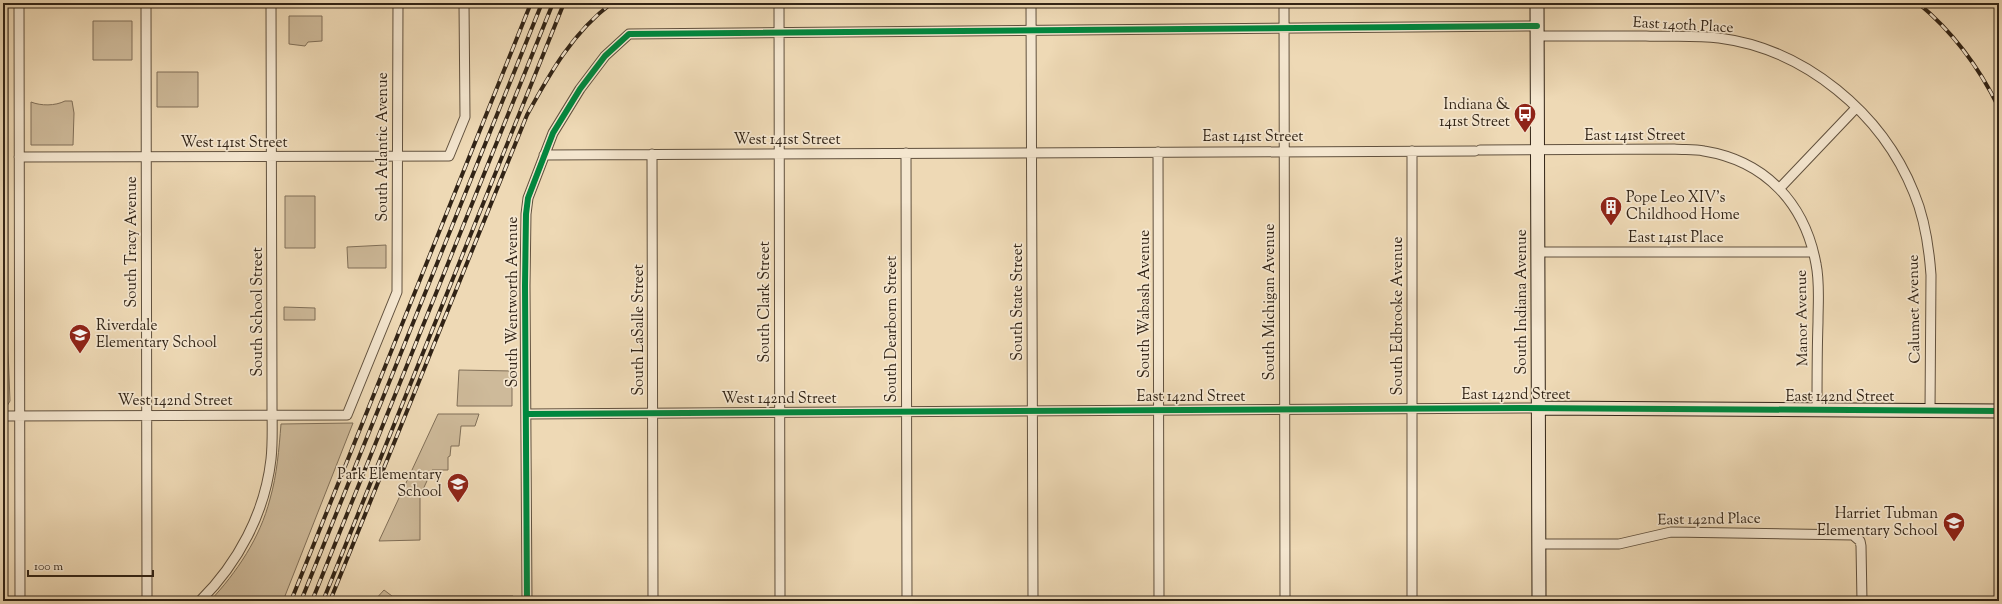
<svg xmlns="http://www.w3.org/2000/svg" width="2002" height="604" font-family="'Sorts Mill Goudy',serif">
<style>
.green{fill:#ceba9a;stroke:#806f58}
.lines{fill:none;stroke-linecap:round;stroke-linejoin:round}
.street-casing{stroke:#61513e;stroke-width:11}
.secondary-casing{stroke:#322416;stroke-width:15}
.street{stroke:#f4e6cf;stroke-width:9}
.secondary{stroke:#f4e6cf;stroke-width:13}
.rail-casing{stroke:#322416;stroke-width:4}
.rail{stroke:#f4e6cf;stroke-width:2.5;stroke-dasharray:8;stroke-linecap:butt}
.cycleway-casing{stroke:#f4e6cf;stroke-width:8}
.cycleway{stroke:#00873e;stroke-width:6}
.labels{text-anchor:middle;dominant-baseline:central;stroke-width:3.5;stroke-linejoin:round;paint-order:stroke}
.street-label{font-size:15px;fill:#322416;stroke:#f4e6cf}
.poi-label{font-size:15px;fill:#322416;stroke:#f4e6cf;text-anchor:end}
</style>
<rect width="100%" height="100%" fill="#eed9b5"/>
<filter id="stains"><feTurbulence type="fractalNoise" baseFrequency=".005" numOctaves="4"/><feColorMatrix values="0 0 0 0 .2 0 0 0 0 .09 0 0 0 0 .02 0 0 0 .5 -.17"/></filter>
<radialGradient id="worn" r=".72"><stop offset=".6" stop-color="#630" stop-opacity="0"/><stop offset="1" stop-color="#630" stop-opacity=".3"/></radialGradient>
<!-- green -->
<path class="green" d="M3 3H8V350L10 401 7 406H3Z
M289 16H322V41L308 42 305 46 289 44Z
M93 21H132V60H93Z
M157 72H198V107H157Z
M65 101H72L74 113 73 145H31V102C41 106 55 106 65 101Z
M285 196H315V248H285Z
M386 245V268H348L347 247Z
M284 307 315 308V320H284Z
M459 370 512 371V406H457Z
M438 414H479L475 426H461L459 446H451L450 456 448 457V470H432L420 496V540L379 541Z
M353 423 283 601H210C237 572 260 538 270 499 277 475 279 449 281 424Z
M384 590 392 596H513L515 601H374Z"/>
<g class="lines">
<!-- street casing -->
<g class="street-casing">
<path id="street" d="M19 3 20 601
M146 3 147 601
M779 3 780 601
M1031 3 1033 601
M1284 3 1285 601
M1537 36C1574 36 1610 36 1646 36 1670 37 1695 35 1719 38 1805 49 1882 113 1914 193 1925 219 1929 247 1931 275L1930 410
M1480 150 1674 149C1684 150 1694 149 1704 151 1766 161 1805 204 1816 264 1820 283 1818 303 1818 322 1817 351 1817 380 1817 410
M1412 151V601
M1158 152 1159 601
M906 153 907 601
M652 154 653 601
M544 155 1475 151
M19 157 449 156 465 117 464 3
M1780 188 1856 108
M1538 252H1813
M527 414 1539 408
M3 416 347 415 397 292 398 3
M1539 544H1619L1671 532 1853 535 1860 541 1861 546 1862 601
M200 601C238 563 265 513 271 459 273 441 272 422 272 404L271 3
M527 601 525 286 526 214 528 198 553 133 580 89 605 56 629 34 1537 26"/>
</g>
<!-- secondary casing -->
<g class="secondary-casing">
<path id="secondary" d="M1537 3 1539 601
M1539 408 1999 411"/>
</g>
<!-- street -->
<use href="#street" class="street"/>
<!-- secondary -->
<use href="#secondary" class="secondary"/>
<!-- rail casing -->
<g class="rail-casing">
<path id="rail" d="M1918 3C1952 31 1980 69 1999 108
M291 601 531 3
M301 601 542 3
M312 601 553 3
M323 601 564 3
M330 601 527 115C550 73 573 32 612 3"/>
</g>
<!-- rail -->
<use href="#rail" class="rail"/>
<!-- cycleway casing -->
<g class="cycleway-casing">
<path id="cycleway" d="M527 414 1521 408 1999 411
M527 601 525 286 526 214 528 198 553 133 580 89 605 56 629 34 1537 26"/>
</g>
<!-- cycleway -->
<use href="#cycleway" class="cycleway"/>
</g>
<!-- icons -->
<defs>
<g id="bus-pin" transform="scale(1.15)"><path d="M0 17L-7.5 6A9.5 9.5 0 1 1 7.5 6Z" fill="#8f2418" stroke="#f4e6cf"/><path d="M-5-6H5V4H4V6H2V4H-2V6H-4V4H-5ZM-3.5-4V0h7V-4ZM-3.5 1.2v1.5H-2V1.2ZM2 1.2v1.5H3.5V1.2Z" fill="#fff"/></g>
<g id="building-pin" transform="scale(1.15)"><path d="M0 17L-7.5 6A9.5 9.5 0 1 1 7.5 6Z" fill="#8f2418" stroke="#f4e6cf"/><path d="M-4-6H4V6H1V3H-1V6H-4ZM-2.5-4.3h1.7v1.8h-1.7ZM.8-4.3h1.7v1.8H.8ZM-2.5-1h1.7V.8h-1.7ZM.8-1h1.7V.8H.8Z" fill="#fff"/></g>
<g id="school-pin" transform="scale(1.15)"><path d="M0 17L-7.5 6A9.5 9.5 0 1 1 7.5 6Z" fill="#8f2418" stroke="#f4e6cf"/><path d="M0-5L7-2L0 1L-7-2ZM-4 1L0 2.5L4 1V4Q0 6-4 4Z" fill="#fff"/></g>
</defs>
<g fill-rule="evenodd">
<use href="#bus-pin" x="1525" y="114"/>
<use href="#building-pin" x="1611" y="207"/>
<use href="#school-pin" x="80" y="335"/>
<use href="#school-pin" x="458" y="484"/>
<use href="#school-pin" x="1954" y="523"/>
</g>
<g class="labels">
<!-- street labels -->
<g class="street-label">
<text transform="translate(1683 26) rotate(3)">East 140th Place</text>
<text x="1635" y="136">East 141st Street</text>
<text x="1253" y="137">East 141st Street</text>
<text x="787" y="140">West 141st Street</text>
<text x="234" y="143">West 141st Street</text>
<text transform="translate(383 147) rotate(-90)">South Atlantic Avenue</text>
<text x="1676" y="238">East 141st Place</text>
<text transform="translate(132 242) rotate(-90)">South Tracy Avenue</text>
<text transform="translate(513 302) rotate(-90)">South Wentworth Avenue</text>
<text transform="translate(765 302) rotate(-90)">South Clark Street</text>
<text transform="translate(1018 302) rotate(-90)">South State Street</text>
<text transform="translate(1270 302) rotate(-90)">South Michigan Avenue</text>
<text transform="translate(1522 302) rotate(-90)">South Indiana Avenue</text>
<text transform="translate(1145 304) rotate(-90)">South Wabash Avenue</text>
<text transform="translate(1915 309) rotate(-91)">Calumet Avenue</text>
<text transform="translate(258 312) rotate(-90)">South School Street</text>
<text transform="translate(1398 316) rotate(-90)">South Edbrooke Avenue</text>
<text transform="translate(1803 318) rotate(-91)">Manor Avenue</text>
<text transform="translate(892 329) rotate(-90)">South Dearborn Street</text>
<text transform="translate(639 330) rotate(-90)">South LaSalle Street</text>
<text x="1516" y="395">East 142nd Street</text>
<text x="1191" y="397">East 142nd Street</text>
<text x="1840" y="397">East 142nd Street</text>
<text x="779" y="399">West 142nd Street</text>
<text x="175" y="401">West 142nd Street</text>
<text transform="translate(1709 520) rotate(-1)">East 142nd Place</text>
</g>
<!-- poi labels -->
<g class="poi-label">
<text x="1510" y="105">Indiana &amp;<tspan x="1510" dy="17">141st Street</tspan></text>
<text x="1626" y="198" text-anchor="start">Pope Leo XIV's<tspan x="1626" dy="17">Childhood Home</tspan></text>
<text x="96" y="326" text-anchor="start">Riverdale<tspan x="96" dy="17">Elementary School</tspan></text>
<text x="442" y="475">Park Elementary<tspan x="442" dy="17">School</tspan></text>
<text x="1938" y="514">Harriet Tubman<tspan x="1938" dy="17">Elementary School</tspan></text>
</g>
</g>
<!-- margin -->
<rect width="2002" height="604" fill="none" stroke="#eed9b5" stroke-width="16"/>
<rect x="4" y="4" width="1994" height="596" fill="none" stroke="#322416" stroke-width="2"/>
<rect x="8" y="8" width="1986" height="588" fill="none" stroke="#322416"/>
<!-- scale -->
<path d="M28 570v6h125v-6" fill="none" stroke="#322416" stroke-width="2"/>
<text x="34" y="570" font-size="12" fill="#322416" stroke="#f4e6cf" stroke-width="3" paint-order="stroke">100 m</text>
<rect width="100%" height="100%" filter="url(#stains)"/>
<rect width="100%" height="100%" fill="url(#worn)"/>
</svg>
